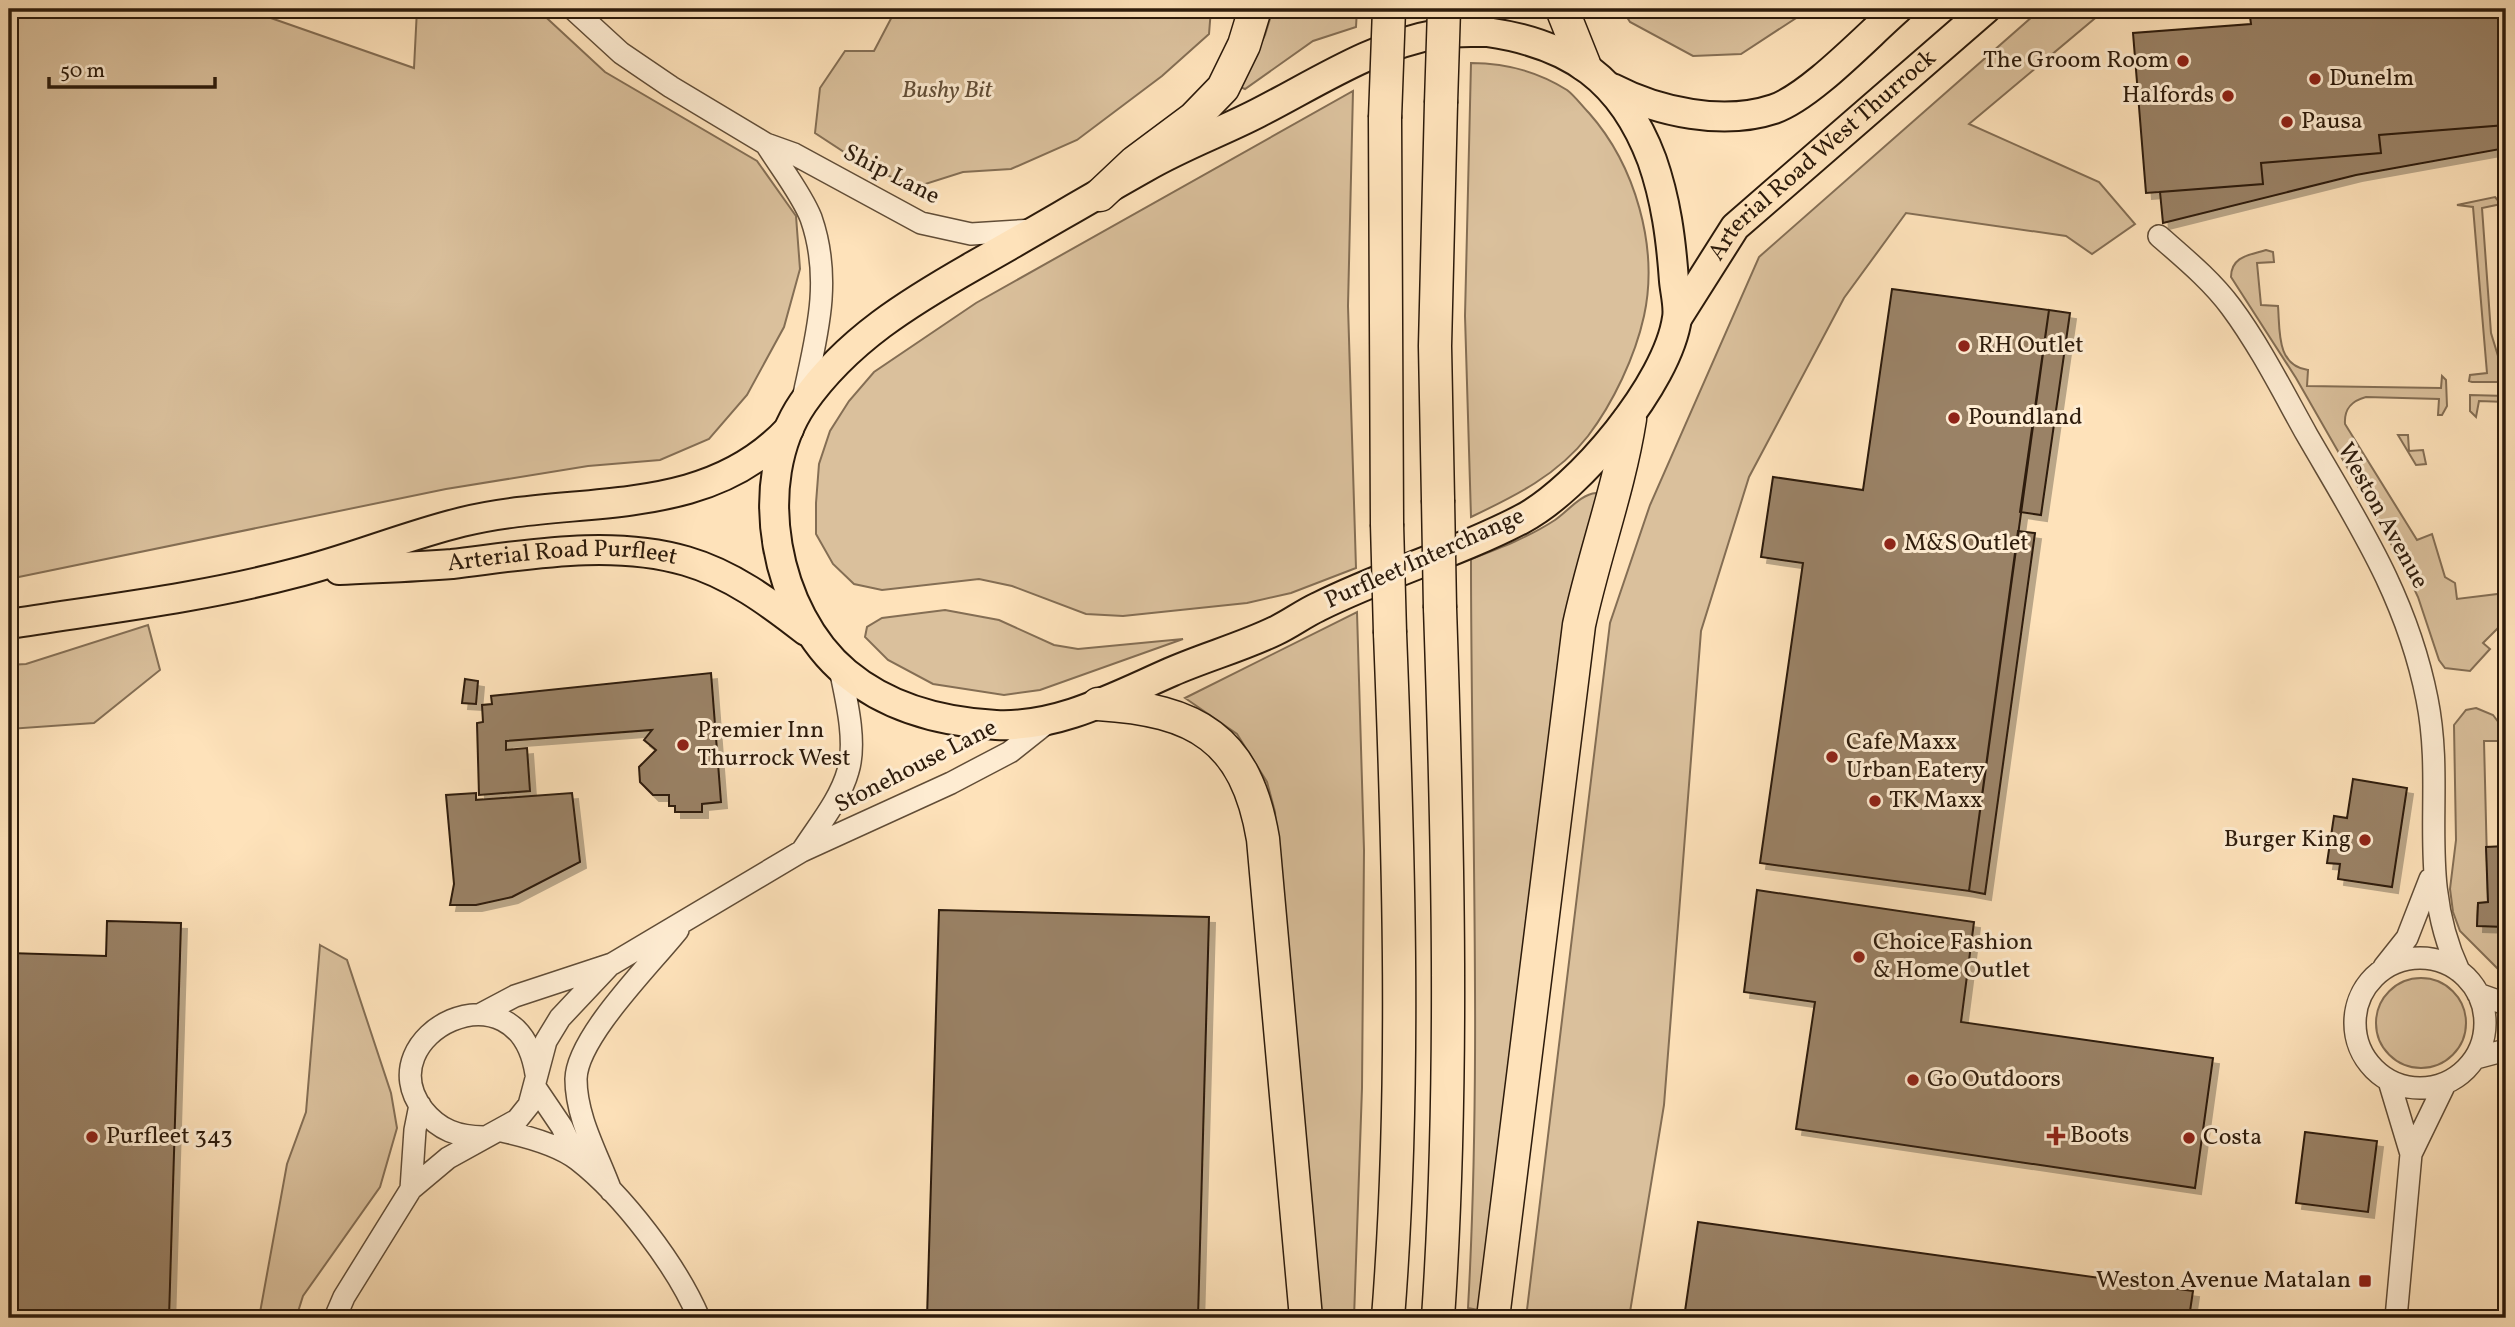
<svg xmlns="http://www.w3.org/2000/svg" width="2515" height="1327" font-family="Vollkorn,serif">
<style>
.green{fill:#dac09c;stroke:#846e54;stroke-width:2}
.building{fill:#9a8266;stroke:#2d1b0b;stroke-width:2;filter:url(#shadow)}
.lines{fill:none;stroke-linecap:round;stroke-linejoin:round}
.minor-casing{stroke:#614d37;stroke-width:24}
.major-casing{stroke:#2d1b0b;stroke-width:32}
.highway-casing{stroke:#2d1b0b;stroke-width:35}
.minor{stroke:#feecd2;stroke-width:21}
.major{stroke:#fee2ba;stroke-width:28}
.highway{stroke:#fee2ba;stroke-width:32}
.highway-bridge-casing{stroke:#2d1b0b;stroke-width:35;stroke-linecap:butt}
.highway-bridge{stroke:#fee2ba;stroke-width:32}
.poi-dot{fill:#8f2418;stroke:#feecd2;stroke-width:2.5}
.labels{text-anchor:middle;dominant-baseline:central;stroke-width:6;stroke-linejoin:round;paint-order:stroke}
.poi-label{font-size:24px;fill:#2d1b0b;stroke:#feecd2;text-anchor:start}
.park-label{font-size:24px;font-style:italic;fill:#614d36;stroke:#feecd2}
.street-label{font-size:24px;fill:#2d1b0b;stroke:#feecd2}
</style>
<defs>
<filter id="shadow"><feDropShadow dx="6" dy="6" stdDeviation="0" flood-color="#0004"/></filter>
</defs>
<rect width="100%" height="100%" fill="#fee2ba"/>
<filter id="stains"><feTurbulence type="fractalNoise" baseFrequency=".00286" numOctaves="4"/><feColorMatrix values="0 0 0 0 .2 0 0 0 0 .09 0 0 0 0 .02 0 0 0 .5 -.17"/></filter>
<radialGradient id="worn" r=".72"><stop offset=".6" stop-color="#630" stop-opacity="0"/><stop offset="1" stop-color="#630" stop-opacity=".3"/></radialGradient>
<!-- green -->
<path class="green" d="M9 9H245L414 68 417 9H537L605 72 757 161 796 216 800 269 784 327 747 395 709 439 660 460 588 466 446 489 9 579Z
M896 9H1211L1209 34 1162 76 1077 140 1011 169 963 172 916 187 867 167 815 133 820 88 845 51H874Z
M1273 9H1357L1356 27 1313 41 1245 89 1240 87 1265 35Z
M1622 9H1810L1741 54 1693 56 1630 22Z
M2041 9H2106L1969 124 2099 182 2135 224 2092 254 2066 236 1906 213 1844 298 1749 477 1701 631 1664 1105 1629 1318H1526L1610 623 1650 505 1759 257Z
M1471 63C1506 63 1537 71 1567 90 1575 96 1582 106 1589 113 1635 165 1659 247 1644 316 1635 357 1613 403 1588 436 1558 475 1515 496 1471 517L1465 316Z
M1353 91 1348 306 1356 568 1291 593 1247 603 1123 616 1086 614 1012 586 979 579 882 590 854 584 833 564 816 534V503L819 464 830 431 849 401 874 372 976 303Z
M2495 197 2501 204 2482 208 2491 333 2506 382H2472L2469 381 2470 375 2487 373 2473 207 2457 205Z
M2266 250 2273 252 2274 262 2257 263 2261 305 2278 306C2280 330 2276 366 2308 370L2307 386 2441 388 2442 376 2446 380 2447 406 2442 415H2438L2439 399 2366 397C2351 401 2344 409 2345 424L2417 540 2432 534 2445 577 2455 583 2457 599 2506 593V620L2483 643 2490 649 2470 671 2445 668 2439 660 2418 597 2402 563 2296 378 2231 277C2231 256 2250 255 2266 250Z
M2470 395 2506 396V402L2479 401 2476 417 2470 411Z
M2398 435H2408L2409 451 2423 450 2426 464 2416 465Z
M1596 493 1598 496 1574 590 1555 690 1478 1310 1468 1308C1482 1059 1471 809 1471 559 1500 548 1529 537 1555 520 1567 512 1581 494 1596 493Z
M945 610 999 620 1054 645 1078 649 1183 639 1040 690 1004 695 933 684 888 660 865 637 867 627 882 618Z
M1357 612 1364 850 1362 1088 1354 1318H1316L1275 812 1267 782 1237 734 1185 698Z
M148 625 160 670 94 723 9 729V665L26 664Z
M2476 708 2493 715 2502 727 2499 741H2484L2488 902 2478 904 2477 925 2506 927V977L2460 931 2453 912 2450 889 2456 840 2454 725 2466 710Z
M320 945 347 960 391 1093 397 1128 380 1187 303 1296 296 1318H259L287 1164 306 1112Z
M2376 1023a45 45 0 1 1 90 0a45 45 0 1 1-90 0Z"/>
<!-- building -->
<path class="building" d="M2249 9H2506V125L2379 135 2381 153 2261 163 2263 184 2146 193 2133 33 2251 24Z
M2506 125V148L2356 175 2163 223 2160 192 2263 184 2261 163 2381 153 2379 135Z
M1892 289 2049 310 1969 891 1760 863 1803 563 1761 557 1773 477 1863 490Z
M2049 310 2070 313 2041 515 2020 512Z
M2018 531 2035 533 1985 894 1969 891Z
M711 673 721 802 702 804V812H675V806H669V795H653L640 782 639 767 656 750 644 740 652 730 506 741V750L527 748 530 791 479 795 477 723 483 722 482 705 492 704 491 696Z
M465 679 478 681 476 704 462 703Z
M2353 779 2407 788 2392 887 2338 879 2340 864 2327 863 2334 816 2347 818Z
M476 793V800L572 793 580 862 512 897 476 905H450L454 884 446 795Z
M2506 846V927L2477 926 2478 903 2488 902 2486 847Z
M1757 890 1974 922 1961 1022 2213 1058 2195 1188 1796 1129 1815 1002 1744 992Z
M939 910 1209 917 1198 1318H927Z
M107 921 181 923 169 1318H9V953L106 956Z
M2506 1110V1125L2498 1119V1114Z
M2305 1132 2377 1141 2368 1212 2296 1203Z
M1698 1222 2193 1291 2189 1318H1684Z"/>
<g class="lines">
<!-- minor casing -->
<g class="minor-casing">
<path id="minor" d="M573 9 621 53 671 87 766 144 794 154 921 223 971 234 1034 230
M766 144C780 167 801 193 811 218 833 281 816 338 803 399
M2159 236C2184 258 2211 280 2231 307 2260 346 2283 392 2307 435 2358 523 2407 597 2427 699 2446 794 2415 877 2459 971
M802 851C818 826 840 800 848 771 857 742 846 698 840 669
M2355 1023a65 65 0 1 1 130 0a65 65 0 1 1-130 0Z
M2384 967 2407 938 2430 879
M2478 994 2506 1004
M481 1014 515 996 612 964 802 851 951 783 1010 752 1049 721
M2476 1058 2506 1050
M2389 1081 2411 1154 2396 1318
M535 1087 562 1127 576 1158
M502 1131C525 1136 559 1145 578 1160 623 1195 677 1266 699 1318
M484 1137C458 1137 439 1130 423 1110 366 1035 518 958 536 1074
M2411 1154 2445 1084
M411 1189 415 1130 420 1105
M611 1191C598 1155 576 1118 576 1079 577 1037 651 964 678 930
M335 1318 344 1297 411 1189 448 1158 517 1120 529 1105 546 1041 560 1018 608 967"/>
</g>
<!-- major casing -->
<g class="major-casing">
<g id="major">
<path d="M1487 32C1571 44 1622 80 1652 160 1666 200 1671 239 1674 281 1675 292 1679 307 1677 318 1668 383 1579 489 1522 519 1457 553 1384 574 1318 607 1303 614 1290 624 1275 631 1242 647 1205 657 1171 672 1116 696 1058 728 996 725 942 722 888 708 846 673 775 614 749 482 803 403 847 340 910 302 975 265 1032 233 1089 199 1146 167 1182 146 1221 132 1258 113 1315 84 1373 45 1438 34 1454 31 1471 32 1487 32Z"/>
<path d="M1612 88C1658 112 1723 126 1774 109 1811 96 1867 36 1898 9"/>
<path id="s1" d="M1678 317 1735 227 1986 9"/>
<path id="s2" d="M339 570C377 568 414 567 452 564 527 555 611 539 686 561 731 574 769 602 806 631"/>
<path d="M9 624C104 609 201 598 295 573 351 559 405 536 462 522 575 494 703 522 789 429"/>
</g>
</g>
<!-- highway casing -->
<g class="highway-casing">
<path id="highway" d="M1562 9 1584 64
M1385 118 1387 524
M1100 195 1135 162 1194 118 1223 88 1244 45 1255 9
M1438 500 1435 346 1441 103
M1098 704C1196 710 1246 738 1263 839L1306 1318
M1388 1318C1406 1090 1399 861 1390 633
M1438 1318C1454 1082 1448 844 1440 608
M1493 1318 1579 625C1594 555 1619 489 1630 419"/>
</g>
<!-- minor -->
<use href="#minor" class="minor"/>
<!-- major -->
<use href="#major" class="major"/>
<!-- highway -->
<use href="#highway" class="highway"/>
<!-- highway-bridge casing -->
<g class="highway-bridge-casing">
<path id="highway-bridge" d="M1441 103 1444 9
M1385 118 1389 9
M1438 500 1440 608
M1387 524 1390 633"/>
</g>
<!-- highway-bridge -->
<use href="#highway-bridge" class="highway-bridge"/>
</g>
<!-- markers -->
<g class="poi-dot">
<circle cx="2183" cy="61" r="7"/>
<circle cx="2315" cy="79" r="7"/>
<circle cx="2228" cy="96" r="7"/>
<circle cx="2287" cy="122" r="7"/>
<circle cx="1964" cy="346" r="7"/>
<circle cx="1954" cy="418" r="7"/>
<circle cx="1890" cy="544" r="7"/>
<circle cx="683" cy="745" r="7"/>
<circle cx="1832" cy="757" r="7"/>
<circle cx="1875" cy="801" r="7"/>
<circle cx="2365" cy="840" r="7"/>
<circle cx="1859" cy="957" r="7"/>
<circle cx="1913" cy="1080" r="7"/>
<path d="M2052.5 1125.5h7v7h7v7h-7v7h-7v-7h-7v-7h7z"/>
<circle cx="92" cy="1137" r="7"/>
<circle cx="2189" cy="1138" r="7"/>
<rect x="2358" y="1274" width="14" height="14" rx="3.5"/>
</g>
<g class="labels">
<!-- poi labels -->
<g class="poi-label">
<text x="2169" y="61" text-anchor="end">The Groom Room</text>
<text x="2329" y="79">Dunelm</text>
<text x="2214" y="96" text-anchor="end">Halfords</text>
<text x="2301" y="122">Pausa</text>
<text x="1978" y="346">RH Outlet</text>
<text x="1968" y="418">Poundland</text>
<text x="1904" y="544">M&amp;S Outlet</text>
<text x="697" y="731">Premier Inn<tspan x="697" dy="28">Thurrock West</tspan></text>
<text x="1846" y="743">Cafe Maxx<tspan x="1846" dy="28">Urban Eatery</tspan></text>
<text x="1889" y="801">TK Maxx</text>
<text x="2351" y="840" text-anchor="end">Burger King</text>
<text x="1873" y="943">Choice Fashion<tspan x="1873" dy="28">&amp; Home Outlet</tspan></text>
<text x="1927" y="1080">Go Outdoors</text>
<text x="2070" y="1136">Boots</text>
<text x="106" y="1137">Purfleet 343</text>
<text x="2203" y="1138">Costa</text>
<text x="2351" y="1281" text-anchor="end">Weston Avenue Matalan</text>
</g>
<!-- park labels -->
<g class="park-label">
<text x="947" y="91">Bushy Bit</text>
</g>
<!-- street labels -->
<g class="street-label">
<text stroke="none"><textPath href="#s1" startOffset="219">Arterial Road West Thurrock</textPath></text>
<text transform="translate(891 175) rotate(27)">Ship Lane</text>
<text transform="translate(2382 516) rotate(61)">Weston Avenue</text>
<text transform="translate(1425 559) rotate(-24)">Purfleet Interchange</text>
<text stroke="none"><textPath href="#s2" startOffset="224">Arterial Road Purfleet</textPath></text>
<text transform="translate(916 767) rotate(-27)">Stonehouse Lane</text>
</g>
</g>
<!-- margin -->
<rect width="2515" height="1327" fill="none" stroke="#fee2ba" stroke-width="35"/>
<rect x="10" y="10" width="2494" height="1306" fill="none" stroke="#2d1b0b" stroke-width="3.5"/>
<rect x="18" y="18" width="2480" height="1292" fill="none" stroke="#2d1b0b" stroke-width="2"/>
<!-- scale -->
<path d="M49 77v10h166v-10" fill="none" stroke="#2d1b0b" stroke-width="3.5"/>
<text x="60" y="77" font-size="21" fill="#2d1b0b" stroke="#feecd2" stroke-width="5" paint-order="stroke">50 m</text>
<rect width="100%" height="100%" filter="url(#stains)"/>
<rect width="100%" height="100%" fill="url(#worn)"/>
</svg>
